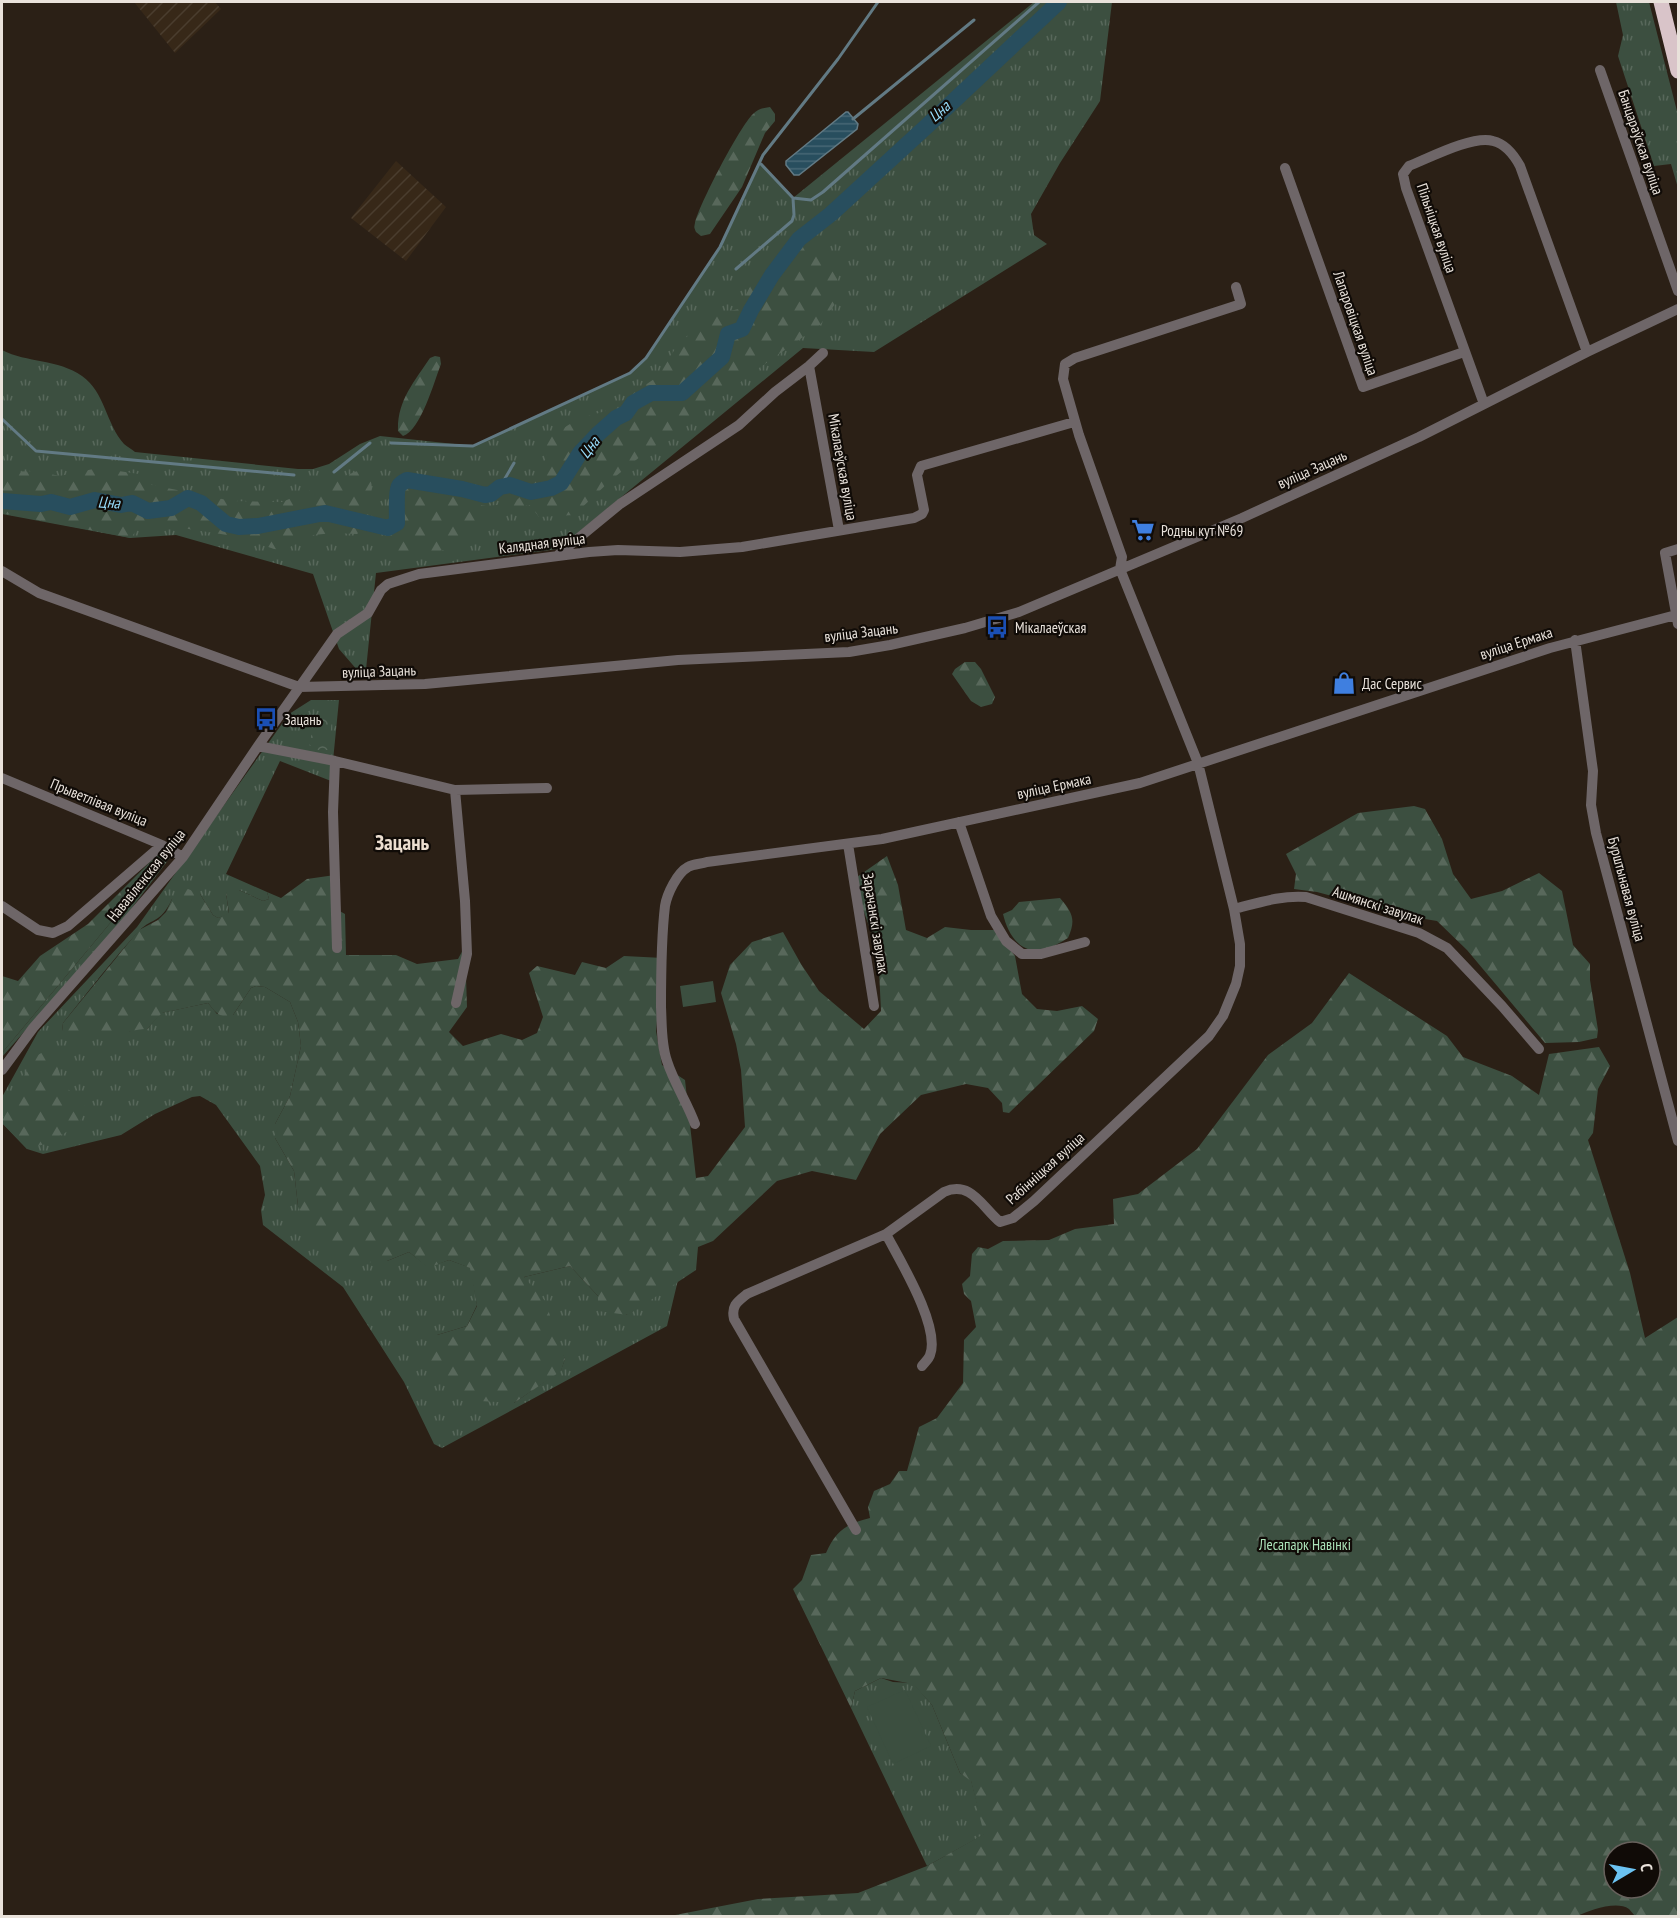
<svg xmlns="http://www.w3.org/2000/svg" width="1680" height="1918" font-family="'PT Sans Narrow',sans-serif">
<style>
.industrial{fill:url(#industrial-furrows)}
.grass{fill:url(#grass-tufts)}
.forest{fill:url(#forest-firs);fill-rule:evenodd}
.park{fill:url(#park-crowns)}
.pitch{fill:#3c4f40}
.water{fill:url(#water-rules);stroke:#627a84;stroke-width:1.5}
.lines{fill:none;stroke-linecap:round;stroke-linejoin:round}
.stream{stroke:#627a84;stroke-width:3}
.river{stroke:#284e5e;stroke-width:16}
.minor{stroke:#6e6668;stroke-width:10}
.highway{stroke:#d9c4c9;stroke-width:15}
.labels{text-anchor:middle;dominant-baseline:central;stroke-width:4.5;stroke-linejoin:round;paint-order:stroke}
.street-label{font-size:15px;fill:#e9e2db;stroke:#100b07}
.poi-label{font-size:15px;fill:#e9e2db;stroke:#100b07;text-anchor:start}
.park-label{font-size:15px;fill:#ace3b9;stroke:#100b07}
.water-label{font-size:16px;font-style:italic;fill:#97dcfb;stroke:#100b07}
.district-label{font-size:21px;font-weight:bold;fill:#ecded0;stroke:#100b07}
</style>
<defs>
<pattern id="industrial-furrows" width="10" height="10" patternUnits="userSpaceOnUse" patternTransform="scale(1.5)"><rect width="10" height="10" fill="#372818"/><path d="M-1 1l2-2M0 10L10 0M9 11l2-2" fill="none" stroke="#4a3d2e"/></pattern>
<pattern id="grass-tufts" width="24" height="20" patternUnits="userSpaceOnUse" patternTransform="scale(1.5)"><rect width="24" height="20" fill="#3c4f40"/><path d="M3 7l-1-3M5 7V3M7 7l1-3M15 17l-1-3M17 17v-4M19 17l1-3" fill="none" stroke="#58685b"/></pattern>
<pattern id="forest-firs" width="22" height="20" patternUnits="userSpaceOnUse" patternTransform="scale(1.5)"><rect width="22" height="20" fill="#3c4f40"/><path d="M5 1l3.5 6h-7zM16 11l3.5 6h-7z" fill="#58685b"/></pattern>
<pattern id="park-crowns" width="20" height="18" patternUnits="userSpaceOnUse" patternTransform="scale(1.5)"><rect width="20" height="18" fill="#3c4f40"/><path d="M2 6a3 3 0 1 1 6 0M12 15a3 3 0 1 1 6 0" fill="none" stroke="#58685b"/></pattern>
<pattern id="water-rules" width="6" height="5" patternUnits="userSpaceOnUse" patternTransform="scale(1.5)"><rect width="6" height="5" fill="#284e5e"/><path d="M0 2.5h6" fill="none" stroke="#476774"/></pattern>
</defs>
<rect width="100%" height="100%" fill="#2b2016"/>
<!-- industrial -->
<path class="industrial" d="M134 2H215L221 9 175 53Z
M396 161 446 207 406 261 351 218Z"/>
<!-- grass -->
<path class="grass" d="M1034 2H1112L1100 101 1060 163 1031 214 1034 235 1047 244 874 352 803 348 558 549 376 573 365 679 339 649 313 574 176 535 130 538 2 514V350C27 363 58 359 82 376 105 392 106 424 124 444 127 447 132 449 135 452L298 469H313L329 464 360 444 380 436 473 446 630 373 646 357 720 247 760 163 793 198Z
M1616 2H1649L1678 115V188L1671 164 1654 166 1618 56 1623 35Z
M311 700H339L331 781 280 761 226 874 267 892 269 899 263 901 239 890 226 893 229 914 218 918 213 915 200 894 172 899C160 925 151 917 137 933 111 962 87 993 63 1023L62 1031 128 1032 136 1029H147L161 1013 208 1003 217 1014 233 1015 251 988 256 986 265 987 290 1002 298 1022 301 1046 290 1096 275 1124V1138L294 1171 298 1206 387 1261 409 1252 428 1267 449 1260 471 1268 477 1305 467 1326 437 1335 514 1403 561 1370 565 1359 524 1277 570 1266 598 1296 627 1315 678 1280 667 1326 442 1448 434 1444 404 1382 343 1287 263 1225 261 1210 265 1195 260 1166 216 1105 200 1096 192 1097 155 1114 121 1135 43 1154 27 1149 2 1123V1097L38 1032 137 927 289 714Z
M165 847 175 851 125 917 2 1057V1053L126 904 120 892Z
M881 1678 893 1682 913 1683 932 1705 960 1773 971 1780 985 1834 927 1866 851 1708 855 1691Z"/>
<!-- forest -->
<path class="forest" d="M770 107 775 114V121L765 133 742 187 710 234 701 236 696 232C694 227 694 228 695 223 699 205 740 126 753 114 758 109 763 108 770 107Z
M816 241 824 261 837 275 840 297 820 325 752 373 685 426 646 452 611 480 574 515 539 517 530 505 484 514C464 551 437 556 397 553 388 545 389 530 387 519 379 457 460 502 486 506 493 506 512 503 518 499 522 495 526 489 530 485 546 466 547 465 546 439L578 419 609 410 657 377 677 346 710 315 739 309 758 270 788 242Z
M435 356 440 357 441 364C434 382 421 430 403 436L398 431C397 401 414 382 430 358Z
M98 468 139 474 152 485 232 501 282 502 362 469 367 468C378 484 366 512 362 530L357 534 334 533 313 535 284 550 274 549 240 537 150 523 137 529 131 538 2 513V470L6 472 35 471 60 476Z
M965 662H975L981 669 995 697 992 704 981 707 971 701 952 674 955 669Z
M1414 806 1425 809 1442 839 1453 874 1471 899 1502 891 1539 873 1562 891 1573 945 1590 964V980L1598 1030 1597 1038 1579 1042 1545 1043 1467 950 1437 921 1407 916 1317 892 1294 889 1296 874 1286 854 1358 813Z
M887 856 898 885 906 930 927 938 945 927 971 930H994L1015 956 1022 994 1037 1009 1057 1011 1082 1006 1098 1019 1094 1031 1009 1113 1003 1112 1002 1103 988 1088 966 1084 921 1095 880 1134 856 1180 812 1171 777 1181 713 1241 698 1247 696 1270 628 1315 598 1311V1296L570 1266 524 1277 545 1301 565 1359 561 1371 514 1403 480 1401 452 1386 429 1368 426 1347 437 1335 467 1326 477 1306 470 1268 449 1260 428 1268 409 1252 387 1261 360 1263 333 1254 307 1225 298 1206 294 1171 275 1138V1124L290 1096 301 1046 298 1022 290 1002 265 987 256 986 251 988 233 1015C220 1019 216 1013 208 1003L162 1013 147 1029C140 1029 136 1030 129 1032 118 1035 72 1035 62 1031L63 1023 139 930 158 920 166 912 172 899 177 893 188 889 200 894 213 915 218 918 229 913 226 893 230 888 239 890 263 901 269 899 267 892 281 898 307 879 335 875 336 909 345 914 346 955H396L417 964 458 959 465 946 467 1007 449 1032 463 1046 501 1034 522 1040 537 1033 543 1017 529 973 537 966 575 975 582 962 606 968 624 956 663 958 656 1031 662 1065 685 1080 696 1178 708 1176 745 1127 741 1070 736 1044 721 993 730 965 752 942 783 932 801 964 819 991 864 1029 881 1011 879 970 874 939 862 907 857 877Z
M120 892 126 904 2 1053V976L18 981 40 956 88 924Z
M1060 898C1073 913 1076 920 1068 938 1061 942 1053 947 1046 949 1021 956 1008 935 1003 914L1012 910 1019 902Z
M1349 973 1447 1036 1463 1057 1512 1076 1539 1095 1549 1054 1599 1047 1610 1066 1598 1089 1593 1133 1588 1140 1630 1273 1645 1338 1678 1317V1916H1635C1633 1914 1631 1911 1629 1909 1616 1900 1589 1911 1577 1916H670L758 1899 858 1893 927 1866 984 1834 971 1781 960 1773 932 1705 913 1684 881 1678 855 1691 851 1708 793 1589 802 1580 811 1555 826 1553C836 1530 847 1524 870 1518L868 1507 874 1491 890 1484 899 1471H907L919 1427 937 1418 963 1383 964 1340 976 1327 971 1301 964 1294 962 1284 970 1276 972 1254 978 1247 988 1249 1003 1241 1049 1240 1075 1229 1114 1224 1113 1199 1138 1194 1197 1149 1268 1055 1312 1023ZM1614 1852H1650V1888H1614Z
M45 1051 53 1054 64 1086 84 1102 85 1108 80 1121 70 1130 45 1144 27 1149 2 1123V1119L34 1057Z"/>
<!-- park -->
<path class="park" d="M323 715 332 717 329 750H318L307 743Z"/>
<!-- pitch -->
<path class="pitch" d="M713 981 716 1002 683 1007 680 986Z
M905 1690 931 1746 893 1764 867 1707Z"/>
<!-- water -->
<path class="water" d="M846 112H848L858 124 857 129 799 175H794L786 165V161Z"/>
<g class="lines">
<!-- stream -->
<path class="stream" d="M853 119 974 20
M761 164 793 198 811 200 823 192 1039 2
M736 269 792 221 794 215 793 198
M2 419 36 451 294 475
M391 443 473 446 630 373 646 358 720 247 763 155 838 59 878 2
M334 472 370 443
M500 487 514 463"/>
<!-- river -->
<path class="river" d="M2 501 41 504 51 502 70 507 95 500 121 505 132 503 148 511 171 508 188 498 201 503 226 524 239 527 258 526 325 513 388 528 397 523C397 516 396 490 399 486 400 484 405 481 407 480L462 489 485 495 491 494 500 487 510 485 531 492 551 488 561 483 580 453 598 434 616 418 626 413 633 403 651 393H682L722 357 728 334 742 329 751 310 772 275 799 239 831 214 928 125 1059 2"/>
<!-- minor -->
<path class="minor" d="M1600 70 1678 291
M1285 168 1363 387 1464 352
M809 366 839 530
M1484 404 1406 188 1403 174 1409 166C1429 158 1473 135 1493 141 1506 144 1514 155 1520 166L1587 352
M1678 549 1665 553 1678 624
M558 555 620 504 739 425 775 392 809 366 823 353
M1120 569 1122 557 1079 435 1063 379 1065 364 1075 358 1241 304 1236 287
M2 571 39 593 299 687 425 684 678 660 849 652 890 645 965 628 1019 612 1242 518 1419 437 1587 352 1678 309
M1575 640 1593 771 1591 805 1596 833 1678 1141
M258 746 335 761 455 790 547 788
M335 761 333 812 337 948
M2 778 162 845 183 857
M455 790 465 901 467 954 456 1003
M959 822 991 916 1006 941 1022 954H1041L1085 942
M848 844 874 1006
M2 906 38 930 53 933 68 926 162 845
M1234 909C1258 903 1281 895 1306 897L1419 933 1447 948 1502 1006 1539 1049
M2 1070 33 1028 183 857 258 746 337 634 368 613 381 590 388 584 419 574 589 552 618 550 680 552 742 547 914 518 922 514 924 510 917 475 921 466 1074 422
M695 1124C687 1102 674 1083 667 1061 661 1044 662 1025 661 1007 661 973 661 939 665 906 667 894 677 873 688 867 693 864 701 864 707 862L882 839 1140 783 1550 648 1676 615
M886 1234C899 1259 941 1327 930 1355 929 1359 924 1363 922 1366
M856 1530 734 1319C731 1306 737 1302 747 1294L886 1234 944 1192C971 1180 982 1207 1000 1222L1013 1218 1034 1201 1209 1036 1223 1016 1236 984 1240 966V944L1234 909 1198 763 1120 569"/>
<!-- highway -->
<path class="highway" d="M1661 2 1678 71"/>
</g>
<!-- icons -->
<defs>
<g id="supermarket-bare" transform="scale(1.8)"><path d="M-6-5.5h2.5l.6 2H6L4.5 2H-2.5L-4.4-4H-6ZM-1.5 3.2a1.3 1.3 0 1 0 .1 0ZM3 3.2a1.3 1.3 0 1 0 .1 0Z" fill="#3f7fe0" stroke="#100b07" stroke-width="2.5" paint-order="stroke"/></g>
<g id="bus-bare" transform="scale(1.8)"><path d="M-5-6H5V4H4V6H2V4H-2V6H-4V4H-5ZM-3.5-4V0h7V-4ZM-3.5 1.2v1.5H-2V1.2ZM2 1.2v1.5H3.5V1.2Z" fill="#1a4fb4" stroke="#100b07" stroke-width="2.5" paint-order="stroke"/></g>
<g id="shop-bare" transform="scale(1.8)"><path d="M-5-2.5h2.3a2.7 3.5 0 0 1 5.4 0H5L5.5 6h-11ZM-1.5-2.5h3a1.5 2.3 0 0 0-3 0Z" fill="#3f7fe0" stroke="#100b07" stroke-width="2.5" paint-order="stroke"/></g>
</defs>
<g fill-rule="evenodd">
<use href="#supermarket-bare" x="1143" y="530"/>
<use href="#bus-bare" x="997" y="627"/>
<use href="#shop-bare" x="1344" y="683"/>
<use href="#bus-bare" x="266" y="719"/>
</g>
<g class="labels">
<!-- street labels -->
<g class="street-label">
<text transform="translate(1641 142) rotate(71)">Банцараўская вуліца</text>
<text transform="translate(1437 228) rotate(71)">Пільніцкая вуліца</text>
<text transform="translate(1356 323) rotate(71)">Лапаровіцкая вуліца</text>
<text transform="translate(843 467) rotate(80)">Мікалаеўская вуліца</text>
<text transform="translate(1312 469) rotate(-24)">вуліца Зацань</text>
<text transform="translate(542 543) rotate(-7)">Калядная вуліца</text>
<text transform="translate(861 632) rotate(-7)">вуліца Зацань</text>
<text transform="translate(1516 643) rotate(-18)">вуліца Ермака</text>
<text transform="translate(379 671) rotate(-2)">вуліца Зацань</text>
<text transform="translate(1054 786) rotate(-12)">вуліца Ермака</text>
<text transform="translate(99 802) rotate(22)">Прыветлівая вуліца</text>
<text transform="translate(146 875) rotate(-51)">Нававіленская вуліца</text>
<text transform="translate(1627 889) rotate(75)">Бурштынавая вуліца</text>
<text transform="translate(1378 905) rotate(18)">Ашмянскі завулак</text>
<text transform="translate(876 923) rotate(81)">Зарачанскі завулак</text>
<text transform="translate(1045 1168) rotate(-42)">Рабінніцкая вуліца</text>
</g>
<!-- poi labels -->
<g class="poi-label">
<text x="1161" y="530">Родны кут №69</text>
<text x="1015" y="627">Мікалаеўская</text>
<text x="1362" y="683">Дас Сервис</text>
<text x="284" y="719">Зацань</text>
</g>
<!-- park labels -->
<g class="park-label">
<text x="1305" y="1544">Лесапарк Навінкі</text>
</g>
<!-- water labels -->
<g class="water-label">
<text transform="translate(939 111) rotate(-42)">Цна</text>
<text transform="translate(589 447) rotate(-52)">Цна</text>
<text transform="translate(109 502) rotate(3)">Цна</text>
</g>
<!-- district labels -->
<g class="district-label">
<text x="402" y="842">Зацань</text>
</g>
</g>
<!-- border -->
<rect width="1680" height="1918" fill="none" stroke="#e9e2db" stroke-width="6"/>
<!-- north arrow -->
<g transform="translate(1632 1870) rotate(80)"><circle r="28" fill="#100b07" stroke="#67615c" stroke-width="1.5"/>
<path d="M0-4.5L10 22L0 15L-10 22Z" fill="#6bc3f2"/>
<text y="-9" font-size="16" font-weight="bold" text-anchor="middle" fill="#e9e2db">С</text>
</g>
</svg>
